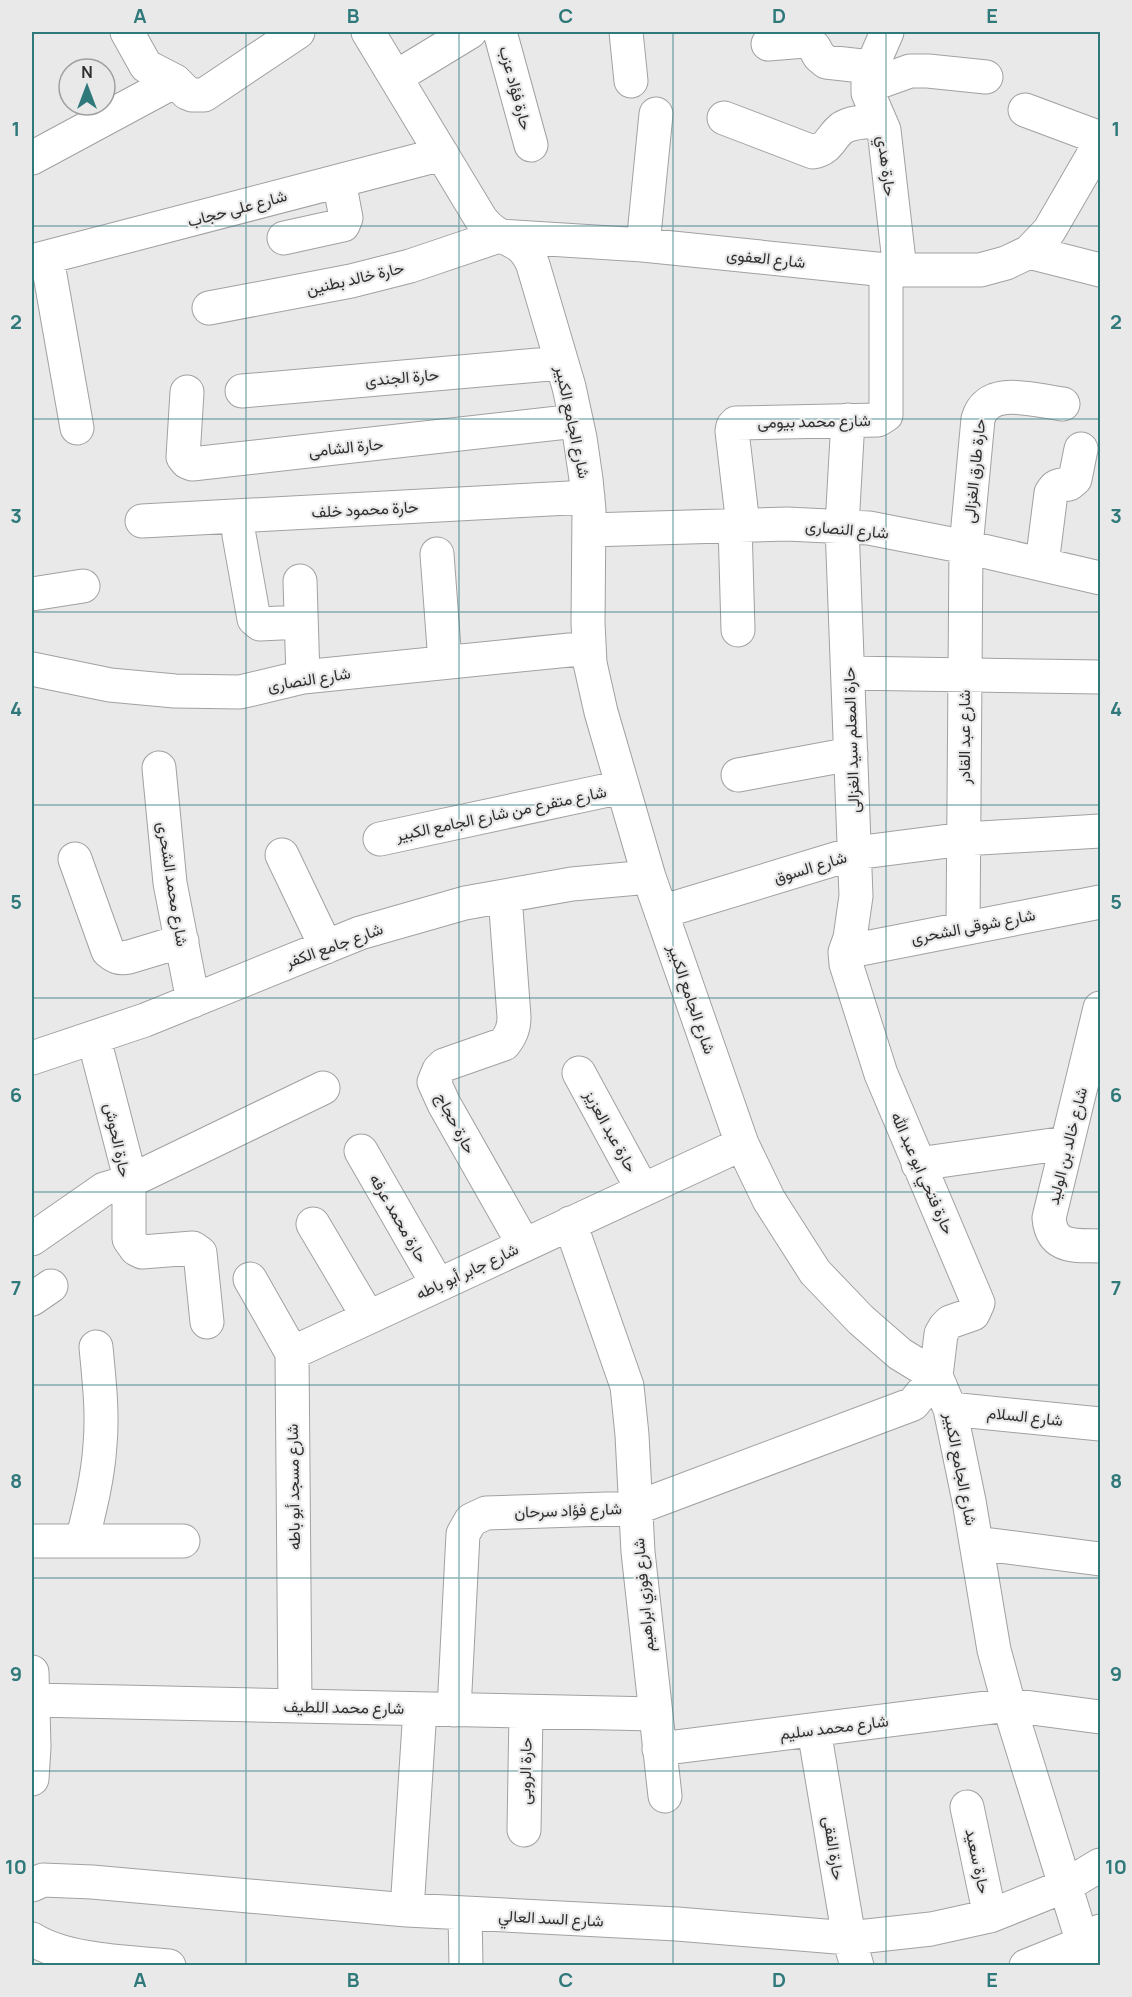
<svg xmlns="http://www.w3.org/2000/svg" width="1132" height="1997" font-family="Manrope,Vazirmatn,sans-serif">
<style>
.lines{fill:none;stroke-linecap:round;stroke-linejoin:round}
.street-casing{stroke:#a1a1a2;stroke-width:35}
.street{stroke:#fff;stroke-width:33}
.grid{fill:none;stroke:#30797b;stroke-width:1.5;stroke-opacity:0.55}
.labels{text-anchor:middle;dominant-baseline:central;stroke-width:4.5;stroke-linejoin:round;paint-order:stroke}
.street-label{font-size:16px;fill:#2f2f2f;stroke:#e9e9ea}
.neatline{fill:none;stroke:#30797b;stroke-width:2}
.grid-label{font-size:20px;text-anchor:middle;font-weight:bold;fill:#30797b}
</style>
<rect width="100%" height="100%" fill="#e9e9ea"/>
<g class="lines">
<!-- street casing -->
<g class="street-casing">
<path id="street" d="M127 32 146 66 175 81 187 93 192 95H204L298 32
M368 32 481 219C500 245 520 233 533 265L569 387 580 438 586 479 589 510 588 623 590 663 601 712 649 877 742 1144 769 1200 815 1272 861 1320 900 1354 936 1376 950 1409 969 1501 994 1650 1009 1705 1083 1943 1088 1966
M500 32 531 145
M626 32 631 81
M887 32 868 76V93L884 130 900 270
M768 44 805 41 814 47 819 56 826 62 871 67
M396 77 470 32
M868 86 910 71H928L986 77
M1025 110 1100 138
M724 118 813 152C829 150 831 136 842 128 853 121 867 122 879 121
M32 158 175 81
M284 238 343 225 346 218 339 181
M643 245 656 114
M1029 252 1100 270
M47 258 77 428
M32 261 442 154
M209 308 351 281 410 266 499 236 643 245 886 270H980L1006 263 1029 252 1049 231 1100 143
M242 391 561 363
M187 392 183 457 187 462 192 464 576 421
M142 521 588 497
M735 525 738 630
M743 525 732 431 733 426 736 423 878 420 886 415V270
M589 530 787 524 869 528 966 547 1100 578
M239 535 254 619 260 624 301 622
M437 554 445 662
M1042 564 1051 493C1056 484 1060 485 1069 484L1075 479 1081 449
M300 581 303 677
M32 594 83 586
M32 669 110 685 175 691 240 692 303 677 589 648
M848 673 1100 677
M159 768 170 883 193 1001
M738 775 851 754
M380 839 622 787
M282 855 326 947
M75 859 108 951C115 957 119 959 129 957L182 941
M505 896 514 1017C514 1028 511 1035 504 1044L444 1065 439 1070 434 1082 444 1104 524 1245
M661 912 855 853 964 839 1100 831
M963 928 966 547 978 419C988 384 1036 401 1063 404
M845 952 1100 902
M1100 1008 1049 1218C1052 1250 1076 1245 1100 1246
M94 1039 129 1174V1239L136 1249 142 1252 193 1248 200 1253 207 1322
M32 1058 145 1020 360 933 465 903 572 884 649 877
M579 1073 642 1189
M361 1151 438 1285
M918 1164 1066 1143
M570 1223 627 1386 632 1435 638 1552 665 1796
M313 1224 368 1317
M32 1239 104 1189 128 1182 323 1088
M250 1279 292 1353 295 1706
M32 1299 51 1286
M292 1353 742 1144
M950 1409 1100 1424
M32 1541H183
M82 1541C90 1509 98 1477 100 1445 103 1412 99 1380 96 1347
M976 1543 1100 1559
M32 1672 34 1747 32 1779
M33 1700 655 1714
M454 1710 463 1534 471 1520 486 1513 636 1508 913 1404 936 1376 941 1334 945 1327 950 1322 973 1314 978 1303 881 1074 846 964 845 952 850 938 856 896 842 526 848 420
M814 1730 849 1938 857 1966
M659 1749 1009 1705 1100 1717
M967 1807 990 1916
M524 1830 526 1712
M32 1885 43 1880 92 1882 407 1910 677 1924 849 1938 931 1929 990 1916 1065 1886 1100 1865
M407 1910 420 1709
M465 1914 466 1966
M32 1939C67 1961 128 1962 169 1966
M1026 1966 1083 1943 1100 1931"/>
</g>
<!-- street -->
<use href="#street" class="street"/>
</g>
<!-- grid -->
<path class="grid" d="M246 32V1966M459 32V1966M673 32V1966M886 32V1966M32 226H1100M32 419H1100M32 612H1100M32 805H1100M32 998H1100M32 1192H1100M32 1385H1100M32 1578H1100M32 1771H1100"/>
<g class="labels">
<!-- street labels -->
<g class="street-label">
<text transform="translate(516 88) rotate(75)">حارة فؤاد عزب</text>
<text transform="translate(887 166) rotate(83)">حارة هدي</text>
<text transform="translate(237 208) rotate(-15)">شارع على حجاب</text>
<text transform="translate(766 258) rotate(6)">شارع العفوى</text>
<text transform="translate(355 278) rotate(-13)">حارة خالد بطنين</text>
<text transform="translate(402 377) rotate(-5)">حارة الجندى</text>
<text transform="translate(814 421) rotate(-1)">شارع محمد بيومى</text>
<text transform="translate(573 422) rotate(78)">شارع الجامع الكبير</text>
<text transform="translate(346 447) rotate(-6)">حارة الشامى</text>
<text transform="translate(974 471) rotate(-84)">حارة طارق الغزالى</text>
<text transform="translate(365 509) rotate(-3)">حارة محمود خلف</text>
<text transform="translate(847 529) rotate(5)">شارع النصارى</text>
<text transform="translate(309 679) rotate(-9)">شارع النصارى</text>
<text transform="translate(964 737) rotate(-90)">شارع عبد القادر</text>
<text transform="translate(851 740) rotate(-92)">حارة المعلم سيد الغزالى</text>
<text transform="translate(501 813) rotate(-12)">شارع متفرع من شارع الجامع الكبير</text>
<text transform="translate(810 867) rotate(-17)">شارع السوق</text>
<text transform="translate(173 884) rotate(81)">شارع محمد الشحرى</text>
<text transform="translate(973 926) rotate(-11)">شارع شوقى الشحرى</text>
<text transform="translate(334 945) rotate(-20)">شارع جامع الكفر</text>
<text transform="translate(692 999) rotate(71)">شارع الجامع الكبير</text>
<text transform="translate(456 1123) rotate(62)">حارة حجاج</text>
<text transform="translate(611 1131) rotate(61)">حارة عبد العزيز</text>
<text transform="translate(118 1140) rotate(78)">حارة الحوش</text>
<text transform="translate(1067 1146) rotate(-76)">شارع خالد بن الوليد</text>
<text transform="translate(923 1173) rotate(66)">حارة فتحي ابو عبد الله</text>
<text transform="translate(399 1218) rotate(60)">حارة محمد عرفه</text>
<text transform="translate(467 1271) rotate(-25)">شارع جابر أبو باطه</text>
<text transform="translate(1025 1416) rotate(6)">شارع السلام</text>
<text transform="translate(961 1469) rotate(79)">شارع الجامع الكبير</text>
<text transform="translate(293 1487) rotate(-91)">شارع مسجد أبو باطه</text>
<text transform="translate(568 1510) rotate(-2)">شارع فؤاد سرحان</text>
<text transform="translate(643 1595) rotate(-95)">شارع فوزي ابراهيم</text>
<text transform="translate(344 1707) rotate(1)">شارع محمد اللطيف</text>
<text transform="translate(834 1727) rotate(-7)">شارع محمد سليم</text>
<text transform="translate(525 1771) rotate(-89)">حارة الروبى</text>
<text transform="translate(834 1848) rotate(81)">حارة الفقى</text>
<text transform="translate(978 1861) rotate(78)">حارة سعيد</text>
<text transform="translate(551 1918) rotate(3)">شارع السد العالي</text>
</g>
</g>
<!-- border -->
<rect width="1132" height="1997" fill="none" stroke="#e9e9ea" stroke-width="66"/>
<!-- north arrow -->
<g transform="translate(87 87)"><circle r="28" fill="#e9e9ea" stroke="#9f9f9f" stroke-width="1.5"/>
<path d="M0-4.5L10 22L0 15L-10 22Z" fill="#30797b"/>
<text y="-9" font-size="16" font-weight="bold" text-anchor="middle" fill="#2f2f2f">N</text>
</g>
<rect x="33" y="33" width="1066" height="1931" class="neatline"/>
<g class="grid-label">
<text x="140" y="23">A</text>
<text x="353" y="23">B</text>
<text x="566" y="23">C</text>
<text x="779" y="23">D</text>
<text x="992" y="23">E</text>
<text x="16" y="136">1</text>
<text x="1116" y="136">1</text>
<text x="16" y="329">2</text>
<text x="1116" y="329">2</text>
<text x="16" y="523">3</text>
<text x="1116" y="523">3</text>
<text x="16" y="716">4</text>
<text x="1116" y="716">4</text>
<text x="16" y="909">5</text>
<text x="1116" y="909">5</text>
<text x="16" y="1102">6</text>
<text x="1116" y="1102">6</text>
<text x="16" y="1295">7</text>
<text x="1116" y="1295">7</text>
<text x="16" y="1488">8</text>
<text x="1116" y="1488">8</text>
<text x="16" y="1681">9</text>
<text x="1116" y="1681">9</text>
<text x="16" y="1874">10</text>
<text x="1116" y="1874">10</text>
<text x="140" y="1987">A</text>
<text x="353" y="1987">B</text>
<text x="566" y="1987">C</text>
<text x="779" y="1987">D</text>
<text x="992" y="1987">E</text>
</g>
</svg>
